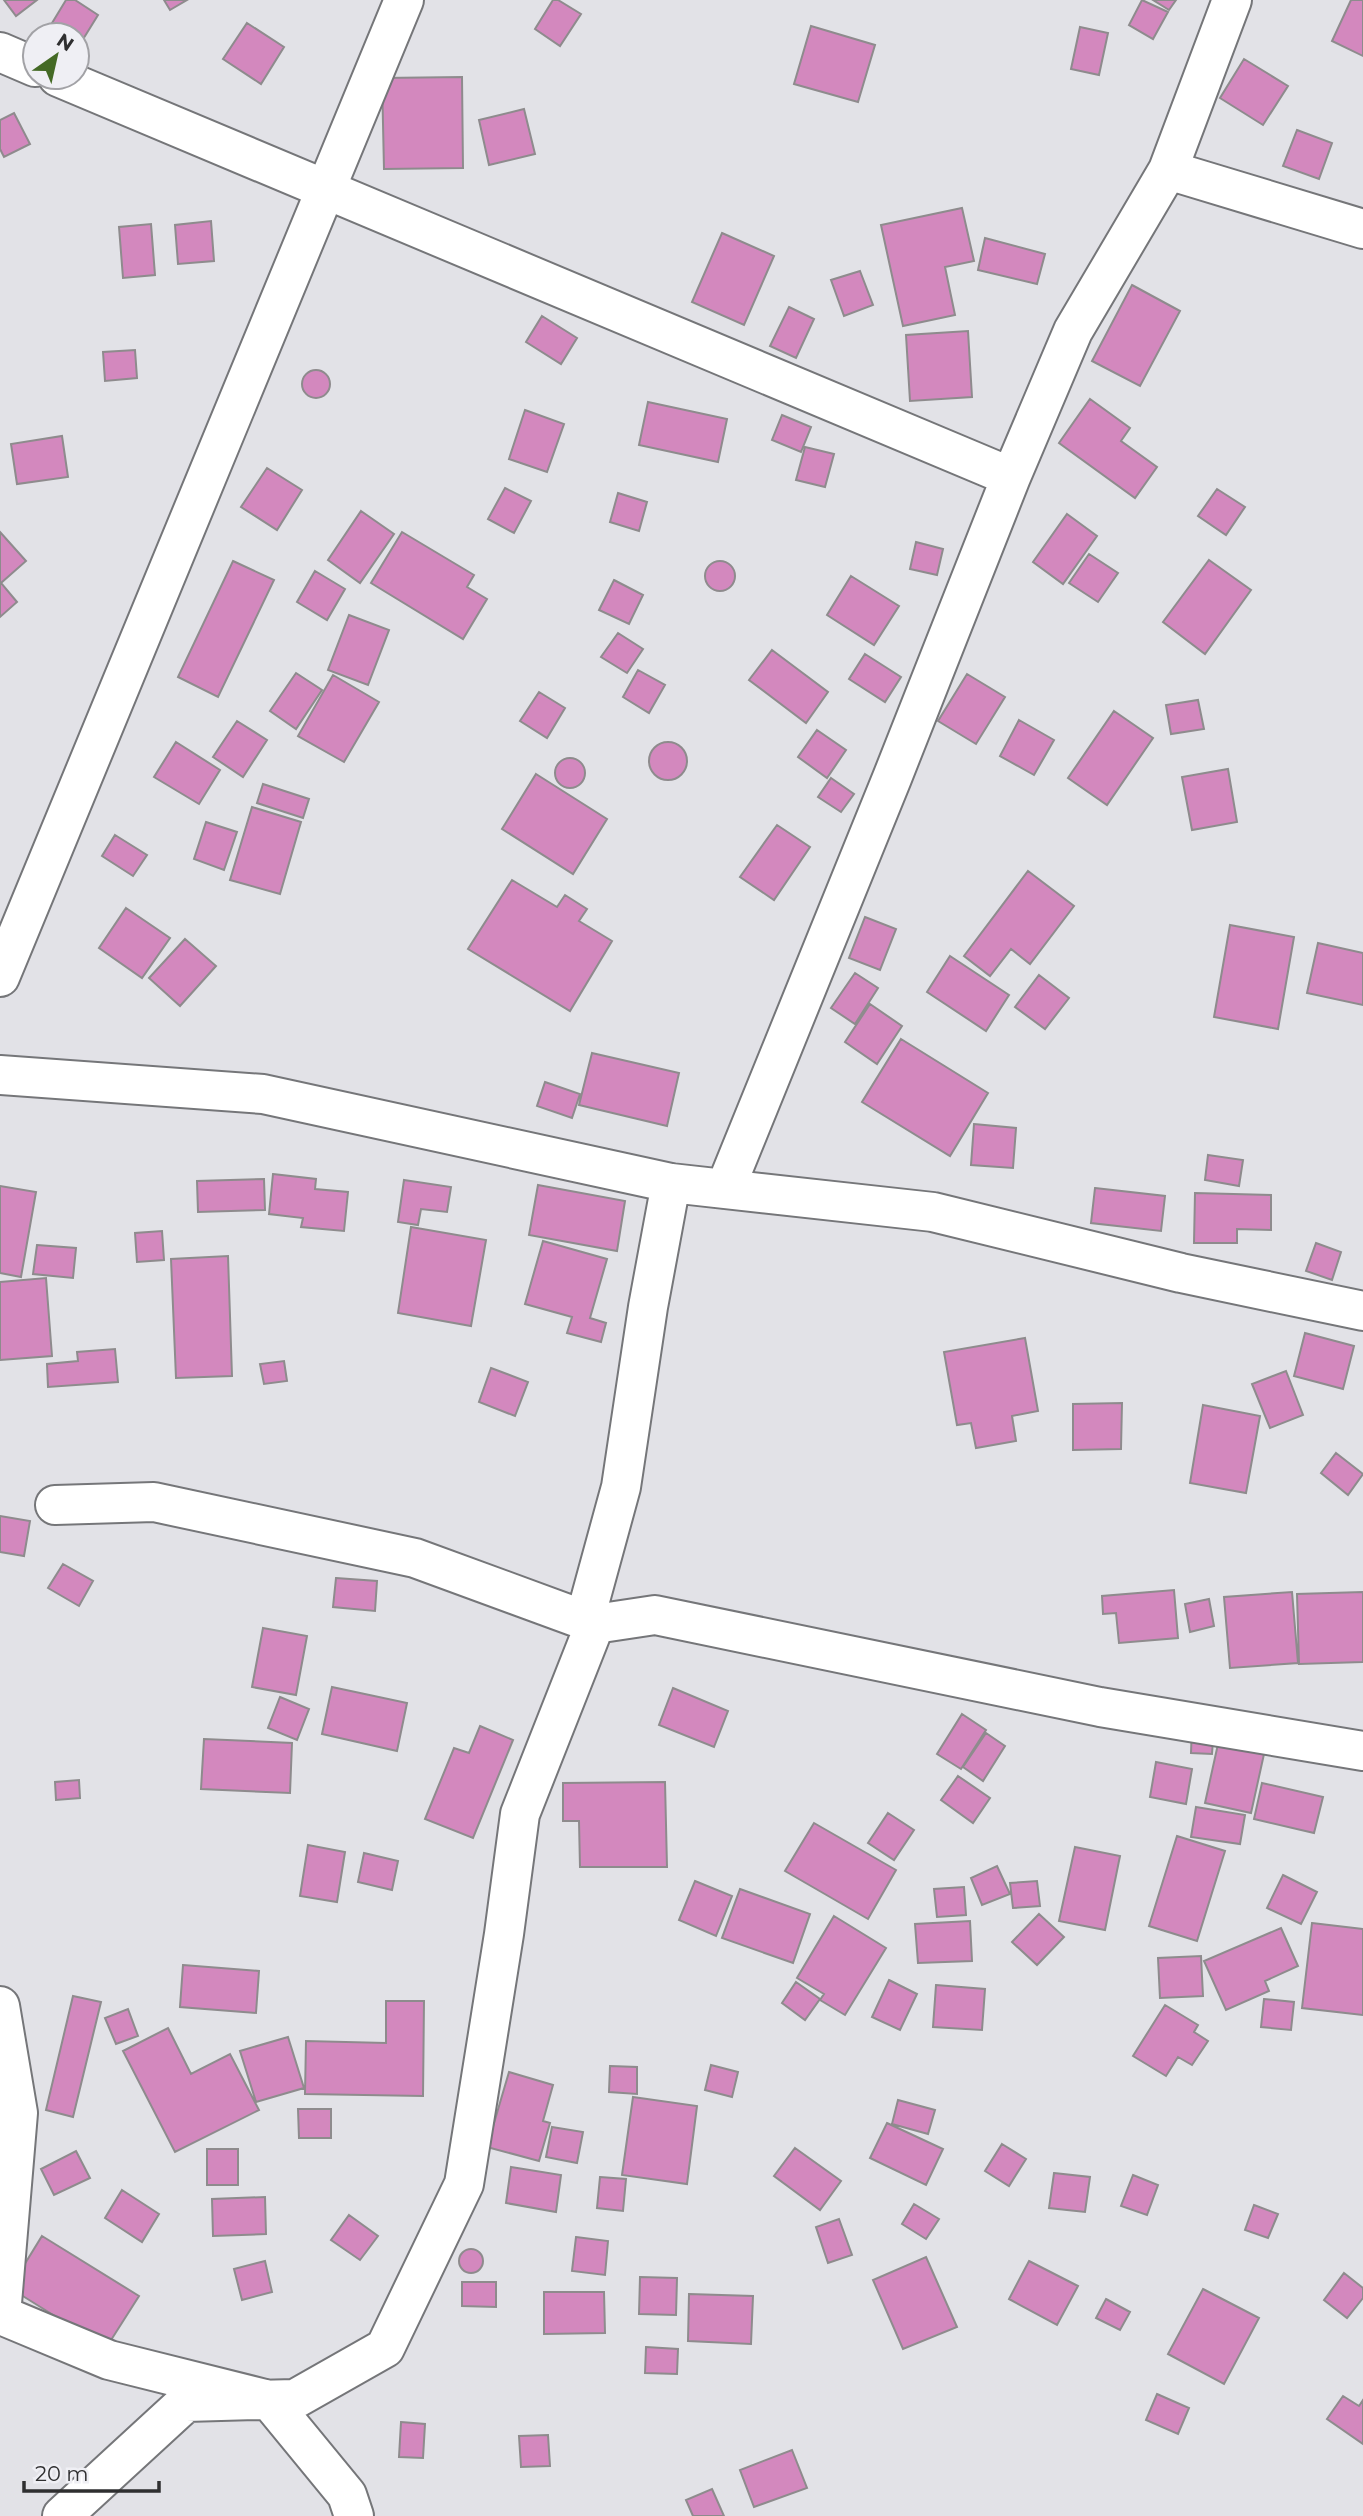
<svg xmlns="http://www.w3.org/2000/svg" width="1363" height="2516" font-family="Montserrat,sans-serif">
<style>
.building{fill:#d388be;stroke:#8e8b8d;stroke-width:2}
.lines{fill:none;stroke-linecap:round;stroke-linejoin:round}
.minor-casing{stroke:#757679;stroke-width:42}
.minor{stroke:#fff;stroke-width:38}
</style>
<rect width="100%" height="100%" fill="#e2e2e7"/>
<!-- building -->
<path class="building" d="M4 0H37L16 16Z
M66 0H75L98 15 77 49V35H49L46 33Z
M164 0H187L170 10Z
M553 0H558L581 14 560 46 535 29Z
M1142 0 1168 12 1153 39 1129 25Z
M1153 0H1176L1169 10Z
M1351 0H1363V56L1332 41Z
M247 23 284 47 261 84 223 59Z
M811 26 875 45 858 102 794 84Z
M1080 27 1108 33 1099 75 1071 69Z
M1244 59 1288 86 1263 125 1220 98Z
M462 77 463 168 384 169 382 78Z
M524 109 535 154 489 165 479 120Z
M14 113 30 144 4 157 0 149V120Z
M1297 130 1332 143 1319 179 1283 166Z
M962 208 974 261 945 267 955 315 903 326 881 225Z
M211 221 214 261 178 264 175 225Z
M151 224 155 275 123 278 119 227Z
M722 233 774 256 744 325 692 302Z
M985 238 1045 254 1037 284 978 270Z
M860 271 873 305 844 316 831 280Z
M1132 285 1180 311 1140 386 1092 361Z
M789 307 814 319 796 358 770 346Z
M542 316 577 338 561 364 526 342Z
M968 331 972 397 910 401 906 335Z
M135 350 137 378 105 381 103 352Z
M302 384a14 14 0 1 1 28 0a14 14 0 1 1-28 0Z
M1090 399 1130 428 1121 441 1157 467 1135 498 1059 443Z
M648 402 727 419 718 462 639 445Z
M525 410 564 424 547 472 509 459Z
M782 415 811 427 801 452 772 440Z
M62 436 68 477 17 484 11 444Z
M805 447 834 454 825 487 796 480Z
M267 468 302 490 277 530 241 507Z
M505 488 531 501 514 533 488 519Z
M1217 489 1245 507 1226 535 1198 516Z
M618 493 647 502 639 531 610 522Z
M361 511 394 534 360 583 328 560Z
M1067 514 1097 536 1063 584 1033 562Z
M0 532 26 561 1 583 17 602 0 617Z
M402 532 474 575 467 587 487 599 463 639 371 583Z
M916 542 943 549 937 575 910 569Z
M1089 554 1118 573 1098 602 1069 583Z
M1209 560 1251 590 1205 654 1163 622Z
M705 576a15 15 0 1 1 30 0a15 15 0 1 1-30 0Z
M233 561 274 580 218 697 178 677Z
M315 571 345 589 327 620 297 602Z
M851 576 899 606 874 645 827 615Z
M614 580 643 595 629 624 599 610Z
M349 615 389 630 368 685 328 670Z
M618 633 643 649 627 673 601 657Z
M772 650 828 692 806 723 749 680Z
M865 654 901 677 885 702 849 679Z
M638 670 665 685 649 713 623 697Z
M296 673 322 690 296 729 270 711Z
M967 674 1005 697 976 744 938 721Z
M333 675 379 702 344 762 298 736Z
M539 692 565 708 547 738 520 721Z
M1198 700 1204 729 1171 734 1166 705Z
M1114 711 1153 738 1107 805 1068 778Z
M1019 720 1054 740 1034 775 1000 756Z
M237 721 267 740 243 777 213 757Z
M817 730 846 750 827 778 798 757Z
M176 742 220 770 199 804 154 777Z
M649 761a19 19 0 1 1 38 0a19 19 0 1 1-38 0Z
M555 773a15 15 0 1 1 30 0a15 15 0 1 1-30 0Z
M1228 769 1237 822 1192 830 1182 777Z
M536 774 607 819 573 874 502 829Z
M831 778 854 794 841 812 818 797Z
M263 784 309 799 303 818 257 803Z
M252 807 301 822 280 894 230 880Z
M206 822 237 832 224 870 194 859Z
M777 825 810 847 774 900 740 877Z
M115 835 147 855 133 876 102 856Z
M1028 871 1074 906 1030 964 1011 949 990 976 964 956Z
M512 880 557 907 565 895 587 909 579 921 612 941 570 1011 468 949Z
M126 908 170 938 142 978 99 948Z
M865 917 896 929 880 970 849 958Z
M1230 925 1294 937 1278 1029 1214 1017Z
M185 939 216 966 180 1006 149 978Z
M1318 943 1363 953V1005L1307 993Z
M950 956 1009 995 986 1031 927 992Z
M855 973 878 988 855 1024 831 1008Z
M1039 975 1069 998 1045 1029 1015 1007Z
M870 1004 902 1026 877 1064 845 1042Z
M901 1039 988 1093 950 1156 862 1102Z
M592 1053 679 1073 667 1126 579 1105Z
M545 1082 580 1094 572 1118 537 1106Z
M974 1124 1016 1128 1013 1168 971 1165Z
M1208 1155 1243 1160 1239 1186 1205 1180Z
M273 1174 316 1179 315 1189 348 1192 344 1231 301 1227 303 1218 269 1214Z
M264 1179 265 1210 198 1212 197 1181Z
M404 1180 451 1187 447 1212 421 1209 418 1225 398 1222Z
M538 1185 625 1201 617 1251 529 1235Z
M0 1186 36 1192 21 1277 0 1273Z
M1095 1188 1165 1196 1161 1231 1091 1223Z
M1195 1193 1271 1195V1230L1237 1229V1243H1194Z
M411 1227 486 1240 471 1326 398 1313Z
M162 1231 164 1260 137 1262 135 1233Z
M543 1241 607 1259 590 1318 606 1323 601 1342 567 1333 572 1317 525 1304Z
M1316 1243 1341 1252 1332 1280 1306 1271Z
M37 1245 76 1248 73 1278 33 1274Z
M228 1256 232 1376 176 1378 171 1259Z
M46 1278 52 1356 0 1360V1282Z
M1305 1333 1354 1346 1343 1389 1294 1376Z
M1025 1338 1038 1411 1012 1416 1016 1441 976 1448 971 1423 957 1425 944 1352Z
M115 1349 118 1382 48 1387 47 1364 78 1361 77 1352Z
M284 1361 287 1381 264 1384 260 1364Z
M491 1368 528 1382 515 1416 479 1402Z
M1286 1371 1303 1415 1270 1428 1252 1384Z
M1122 1403 1121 1449 1073 1450V1404Z
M1203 1405 1260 1416 1246 1493 1190 1483Z
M1336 1453 1363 1474 1348 1495 1321 1473Z
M0 1516 30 1521 24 1556 0 1552Z
M63 1564 93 1581 79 1606 48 1588Z
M336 1578 377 1581 375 1611 333 1607Z
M1174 1590 1178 1638 1119 1643 1116 1613 1103 1614 1102 1596Z
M1292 1592 1298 1663 1230 1668 1224 1597Z
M1363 1592V1662L1299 1664 1297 1594Z
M1209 1599 1214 1626 1190 1632 1185 1604Z
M263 1628 307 1636 296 1695 252 1687Z
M332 1687 407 1703 397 1751 322 1734Z
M673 1688 728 1711 714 1747 659 1725Z
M280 1697 309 1709 297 1740 268 1728Z
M962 1714 986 1730 961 1769 937 1754Z
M1192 1725 1214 1727 1212 1754 1191 1753Z
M480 1726 513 1740 473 1838 425 1819 454 1748 469 1753Z
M986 1733 1005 1746 983 1781 963 1767Z
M1220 1735 1266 1745 1251 1813 1205 1803Z
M204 1739 292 1743 290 1793 201 1789Z
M1156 1762 1192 1769 1186 1804 1150 1797Z
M958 1776 990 1798 973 1823 941 1800Z
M79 1780 80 1798 56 1800 55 1782Z
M665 1782 667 1867H580L579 1821H563V1783Z
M1262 1783 1323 1797 1314 1833 1254 1819Z
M1196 1807 1245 1815 1240 1844 1191 1837Z
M888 1813 914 1830 894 1860 868 1843Z
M814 1823 896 1870 868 1919 785 1871Z
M1177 1836 1225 1851 1197 1941 1149 1926Z
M308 1845 345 1852 337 1902 300 1896Z
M1075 1847 1120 1856 1105 1930 1059 1921Z
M364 1853 398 1861 392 1890 358 1882Z
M997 1866 1010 1894 982 1905 971 1878Z
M1283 1875 1317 1892 1301 1924 1267 1908Z
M695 1881 732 1896 716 1936 679 1920Z
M1037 1881 1040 1906 1013 1908 1010 1883Z
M964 1887 966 1915 937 1917 934 1889Z
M740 1889 810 1914 793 1963 722 1938Z
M1039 1914 1064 1937 1037 1965 1012 1942Z
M834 1916 886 1948 845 2015 820 2000 824 1994 797 1978Z
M970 1921 972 1961 918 1963 915 1924Z
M1312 1923 1363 1929V2015L1302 2008Z
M1281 1928 1298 1966 1265 1981 1269 1991 1226 2010 1204 1961Z
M1201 1956 1203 1996 1160 1998 1158 1958Z
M183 1965 259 1971 256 2013 180 2007Z
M889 1980 917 1994 900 2030 872 2017Z
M796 1982 820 1999 805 2020 782 2003Z
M936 1985 985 1989 982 2030 933 2027Z
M73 1996 101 2002 73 2117 46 2110Z
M1264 1999 1294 2002 1291 2030 1261 2027Z
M386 2001H424L423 2096 305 2094 306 2041 386 2043Z
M1165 2005 1198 2025 1194 2032 1208 2041 1192 2065 1178 2057 1166 2076 1133 2056Z
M128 2009 138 2036 116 2044 105 2018Z
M168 2028 191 2074 230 2054 259 2110 175 2152 123 2051Z
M288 2037 304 2088 256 2102 240 2051Z
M711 2065 738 2072 732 2097 705 2090Z
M610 2066 637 2067V2094L609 2092Z
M509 2072 553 2085 543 2121 550 2123 539 2161 487 2147Z
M633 2097 697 2106 687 2184 622 2175Z
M898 2100 935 2110 928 2134 892 2124Z
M298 2109H331V2138H299Z
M887 2123 943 2149 926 2185 870 2158Z
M552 2127 583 2132 577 2163 546 2157Z
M1002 2144 1026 2159 1009 2186 985 2171Z
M795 2148 841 2181 820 2210 774 2176Z
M207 2149H238V2185H207Z
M76 2151 90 2178 54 2195 41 2169Z
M511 2167 561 2175 556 2212 506 2203Z
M1054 2173 1090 2177 1085 2212 1049 2208Z
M1133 2175 1158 2185 1147 2215 1121 2206Z
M600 2177 626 2179 623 2211 597 2208Z
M122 2190 159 2214 142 2242 105 2218Z
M265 2197 266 2234 213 2236 212 2199Z
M914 2204 939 2219 926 2239 902 2224Z
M1254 2205 1278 2214 1268 2238 1245 2230Z
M349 2215 378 2236 360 2260 331 2240Z
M839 2219 852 2255 828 2263 816 2227Z
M42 2236 139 2296 106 2348 10 2288Z
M576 2237 608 2241 605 2275 572 2271Z
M459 2261a12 12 0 1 1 24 0a12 12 0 1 1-24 0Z
M926 2257 957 2327 903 2349 873 2280Z
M265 2261 272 2292 242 2300 234 2269Z
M1029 2261 1078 2286 1057 2325 1009 2299Z
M1344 2273 1363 2288V2298L1347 2318 1324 2300Z
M640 2277 677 2278 676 2315 639 2314Z
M462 2282H496V2307L462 2306Z
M1203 2289 1259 2318 1224 2384 1168 2354Z
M544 2292H604L605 2333 544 2334Z
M689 2294 753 2296 751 2344 688 2341Z
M1106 2299 1130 2312 1120 2330 1096 2318Z
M646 2347 678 2349 677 2374 645 2373Z
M1157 2394 1189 2408 1178 2434 1146 2420Z
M1343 2396 1359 2406 1363 2400V2444L1327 2419Z
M401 2422 425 2424 423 2458 399 2457Z
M548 2435 550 2466 521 2467 519 2436Z
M792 2450 807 2488 754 2507 740 2470Z
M712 2489 724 2516H693L686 2500Z"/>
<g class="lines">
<!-- minor casing -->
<g class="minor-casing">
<path id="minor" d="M0 52 35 67
M58 77 1011 477
M1168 170 1363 229
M0 977 404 0
M0 1075 263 1094 671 1183 933 1212 1181 1273 1363 1311
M725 1189 892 778 1011 477 1073 331 1168 170 1232 0
M55 1505 154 1502 415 1558 595 1624 655 1615 1100 1707 1363 1751
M0 2006 18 2113 1 2315 109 2360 269 2400 347 2495 354 2516
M62 2516 186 2402 295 2399 385 2348 464 2184 504 1934 520 1814 595 1624 586 1615 621 1487 648 1307 671 1183"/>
</g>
<!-- minor -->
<use href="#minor" class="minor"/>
</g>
<!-- north arrow -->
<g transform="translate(56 56) rotate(34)"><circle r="33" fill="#efeff4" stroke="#a2a2a6" stroke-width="2"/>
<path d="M0-5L12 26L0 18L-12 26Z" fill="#446a25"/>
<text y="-10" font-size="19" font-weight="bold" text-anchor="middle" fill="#2f2f30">N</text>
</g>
<!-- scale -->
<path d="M24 2481v10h135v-10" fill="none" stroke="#2f2f30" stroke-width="3.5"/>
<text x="35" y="2481" font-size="21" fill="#2f2f30" stroke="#efeff4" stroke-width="5" paint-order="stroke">20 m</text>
</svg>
